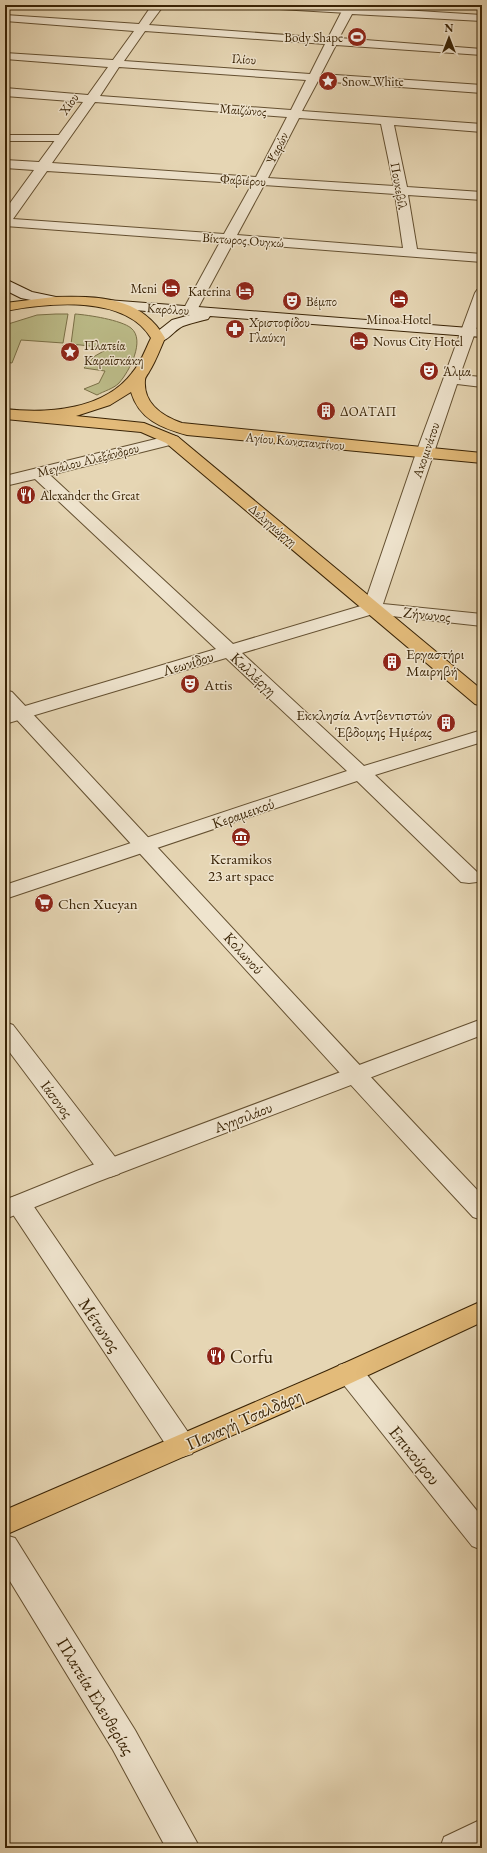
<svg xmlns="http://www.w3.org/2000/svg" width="487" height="1853" font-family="'EB Garamond',serif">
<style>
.green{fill:#bcbc89;stroke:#7a7047}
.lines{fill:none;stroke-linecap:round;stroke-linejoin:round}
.service-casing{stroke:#645031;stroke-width:2}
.pedestrian-casing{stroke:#645031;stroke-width:2}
.minor-casing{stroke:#645031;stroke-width:2}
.tertiary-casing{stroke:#645031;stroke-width:2}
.secondary-casing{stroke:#392305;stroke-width:2}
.primary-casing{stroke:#392305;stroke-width:2}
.service{fill:#efe4ce;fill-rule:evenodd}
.pedestrian{fill:#efe4ce;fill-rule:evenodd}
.minor{fill:#efe4ce;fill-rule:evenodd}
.tertiary{fill:#efe4ce;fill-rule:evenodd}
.secondary{fill:#efe4ce;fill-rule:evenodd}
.primary{fill:#e3bb7a;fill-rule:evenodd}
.labels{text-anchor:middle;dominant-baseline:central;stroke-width:3;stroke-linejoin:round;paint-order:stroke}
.far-poi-label{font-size:13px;fill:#392305;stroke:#efe4ce;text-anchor:start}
.far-street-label{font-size:13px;fill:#392305;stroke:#efe4ce}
.street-label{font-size:15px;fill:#392305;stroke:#efe4ce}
.poi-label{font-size:15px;fill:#392305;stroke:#efe4ce;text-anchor:start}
.near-street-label{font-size:18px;fill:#392305;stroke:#efe4ce}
.near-poi-label{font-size:18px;fill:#392305;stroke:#efe4ce;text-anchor:start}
</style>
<rect width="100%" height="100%" fill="#e6d6b4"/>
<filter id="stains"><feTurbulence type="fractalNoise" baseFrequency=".005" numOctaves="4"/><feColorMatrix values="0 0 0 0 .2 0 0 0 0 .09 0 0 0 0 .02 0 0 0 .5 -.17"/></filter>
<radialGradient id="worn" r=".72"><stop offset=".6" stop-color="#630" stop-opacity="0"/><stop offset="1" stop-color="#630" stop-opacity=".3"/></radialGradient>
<!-- green -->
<path class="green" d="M56 314H68L63 343 21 340 12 363 5 362V325L37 315Z
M75 314C89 315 121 320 131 328 146 340 129 372 119 383 113 389 104 391 97 395L84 389 99 383 105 371 84 368 95 356 109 348 71 344Z"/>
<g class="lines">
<!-- service casing -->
<g class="service-casing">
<path id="service" d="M5 135H63L68 138 63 141H5Z"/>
</g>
<!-- pedestrian casing -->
<g class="pedestrian-casing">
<path id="pedestrian" d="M256 5C271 5 348 2 354 10L348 13 262 8Z
M5 1022 13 1025 119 1162 122 1168 119 1174 110 1177 101 1174 5 1046Z
M19 1195 28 1198 192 1438 196 1446 192 1454 182 1457 172 1454 10 1210 6 1204 10 1198Z"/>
</g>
<!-- minor casing -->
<g class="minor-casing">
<path id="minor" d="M152 5H164L149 25 328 38 345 5H357L355 7 482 15V21L352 14 339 38 482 49V55L336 45 321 74 482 85V93L318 81 302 111 482 124V132L394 125 407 187 482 192V200L408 195 417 249 482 254V262L233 243 197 310 195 313H185L183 310 220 242 5 226V210L34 170 5 168V160L39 162 83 102 5 96V88L88 95 108 67 5 59V53L113 60 134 31 5 21V15L139 24ZM145 31 325 44 310 74 124 61ZM119 67 306 80 291 110 100 96ZM95 102 287 117 256 177 52 163ZM299 118 381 124 394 186 268 178ZM47 171 252 184 224 234 13 219ZM264 185 395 194 403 248 237 235Z
M482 289V313L460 375 482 377V387L457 384 383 604 482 614V626L373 614 242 653 364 766 482 730V742L375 775 477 872 480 877 477 882 469 883 461 882 357 781 5 899V885L347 771 226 658 5 724V712L216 649 35 479 5 486V476L172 435 178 437 180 440 178 443 50 475 233 644 364 605 416 453 475 293 477 290Z
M482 1019V1035L97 1182 5 1219V1200L79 1170Z
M349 1362 359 1365 482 1517V1550L472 1546 339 1379 335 1372 339 1365Z
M482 1819V1848H440L444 1837Z"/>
</g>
<!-- tertiary casing -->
<g class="tertiary-casing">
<path id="tertiary" d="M5 690 12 692C170 859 324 1029 482 1195V1220L473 1217C316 1049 162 876 5 707Z
M5 1535 15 1538 135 1730 200 1848H166L113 1750 5 1573Z"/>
</g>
<!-- secondary casing -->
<g class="secondary-casing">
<path id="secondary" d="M5 279 32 292 56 297 58 300 56 303 51 304 21 298 5 290Z
M107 300 482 329V337L210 316 208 319C200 321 191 323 183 326 172 331 167 345 153 341L151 338 153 335 172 320 190 315 102 307 100 304 102 301Z"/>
</g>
<!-- primary casing -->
<g class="primary-casing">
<path id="primary" d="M54 297C97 296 141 296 165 338 160 349 156 361 149 372 148 374 145 377 145 380 143 403 162 416 182 423L482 453V463L187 435C161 428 139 419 131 392L110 405 76 416 144 423 178 437 482 690V706L475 704 166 443 141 432 5 419V409C47 414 104 410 132 373 141 363 145 350 151 338 125 294 47 303 5 311V303Z
M482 1301V1322L347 1385 5 1535V1510L327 1371Z"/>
</g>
<!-- service -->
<use href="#service" class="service"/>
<!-- pedestrian -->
<use href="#pedestrian" class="pedestrian"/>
<!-- minor -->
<use href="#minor" class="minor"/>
<!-- tertiary -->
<use href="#tertiary" class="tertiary"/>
<!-- secondary -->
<use href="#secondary" class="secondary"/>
<!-- primary -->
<use href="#primary" class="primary"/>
</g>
<!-- icons -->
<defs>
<g id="stadium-disc" transform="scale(1)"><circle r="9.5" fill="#8f2418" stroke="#efe4ce"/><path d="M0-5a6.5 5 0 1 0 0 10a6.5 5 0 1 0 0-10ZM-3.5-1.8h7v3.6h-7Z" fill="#fff"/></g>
<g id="sight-disc" transform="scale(1)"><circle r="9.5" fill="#8f2418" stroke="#efe4ce"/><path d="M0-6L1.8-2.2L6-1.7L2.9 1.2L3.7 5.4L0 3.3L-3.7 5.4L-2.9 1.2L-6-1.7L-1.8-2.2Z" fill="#fff"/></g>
<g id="hotel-disc" transform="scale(1)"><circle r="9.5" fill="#8f2418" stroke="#efe4ce"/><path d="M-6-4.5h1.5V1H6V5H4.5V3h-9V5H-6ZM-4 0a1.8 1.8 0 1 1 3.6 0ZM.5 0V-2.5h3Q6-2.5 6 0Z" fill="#fff"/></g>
<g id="theatre-disc" transform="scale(1)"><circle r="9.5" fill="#8f2418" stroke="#efe4ce"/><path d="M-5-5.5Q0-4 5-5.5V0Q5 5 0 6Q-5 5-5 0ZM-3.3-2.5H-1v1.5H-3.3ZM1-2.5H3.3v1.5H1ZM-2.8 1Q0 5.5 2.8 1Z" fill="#fff"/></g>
<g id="pharmacy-disc" transform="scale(1)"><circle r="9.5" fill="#8f2418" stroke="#efe4ce"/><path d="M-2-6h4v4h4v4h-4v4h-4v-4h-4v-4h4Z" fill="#fff"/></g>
<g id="building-disc" transform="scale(1)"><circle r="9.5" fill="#8f2418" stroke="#efe4ce"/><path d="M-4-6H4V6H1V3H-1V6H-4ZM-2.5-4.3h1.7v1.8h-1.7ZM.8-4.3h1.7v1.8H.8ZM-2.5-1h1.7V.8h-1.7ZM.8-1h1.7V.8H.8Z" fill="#fff"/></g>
<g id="restaurant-disc" transform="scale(1)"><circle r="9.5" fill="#8f2418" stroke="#efe4ce"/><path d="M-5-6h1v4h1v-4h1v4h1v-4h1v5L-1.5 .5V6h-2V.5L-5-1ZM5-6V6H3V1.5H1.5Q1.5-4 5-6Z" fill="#fff"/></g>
<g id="museum-disc" transform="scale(1)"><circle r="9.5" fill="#8f2418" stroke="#efe4ce"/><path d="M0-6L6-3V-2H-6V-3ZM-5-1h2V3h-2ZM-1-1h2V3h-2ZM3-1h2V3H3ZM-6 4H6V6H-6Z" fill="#fff"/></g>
<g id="supermarket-disc" transform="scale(1)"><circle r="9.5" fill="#8f2418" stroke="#efe4ce"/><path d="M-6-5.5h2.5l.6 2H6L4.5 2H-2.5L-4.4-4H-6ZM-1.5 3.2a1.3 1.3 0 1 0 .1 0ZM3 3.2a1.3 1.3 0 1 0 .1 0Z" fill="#fff"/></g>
</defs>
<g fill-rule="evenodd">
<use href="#stadium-disc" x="357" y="37"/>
<use href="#sight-disc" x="328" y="81"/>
<use href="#hotel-disc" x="171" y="288"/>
<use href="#hotel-disc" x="245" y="291"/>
<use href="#hotel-disc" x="399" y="299"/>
<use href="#theatre-disc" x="292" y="301"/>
<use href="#pharmacy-disc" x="235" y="329"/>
<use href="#hotel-disc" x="359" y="341"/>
<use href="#sight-disc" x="70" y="352"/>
<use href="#theatre-disc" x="429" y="371"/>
<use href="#building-disc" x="326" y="411"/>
<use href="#restaurant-disc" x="26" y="495"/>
<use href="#building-disc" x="392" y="662"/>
<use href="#theatre-disc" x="190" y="684"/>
<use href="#building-disc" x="446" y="723"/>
<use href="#museum-disc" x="241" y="837"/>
<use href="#supermarket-disc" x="44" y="903"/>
<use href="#restaurant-disc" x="216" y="1356"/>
</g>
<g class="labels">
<!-- far-poi labels -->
<g class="far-poi-label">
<text x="343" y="37" text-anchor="end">Body Shape</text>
<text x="342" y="81">Snow White</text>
<text x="157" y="288" text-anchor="end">Meni</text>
<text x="231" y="291" text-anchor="end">Katerina</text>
<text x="306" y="301">Βέμπο</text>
<text x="399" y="319" text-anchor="middle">Minoa Hotel</text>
<text x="249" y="322">Χριστοφίδου<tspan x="249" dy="15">Γλαύκη</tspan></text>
<text x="373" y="341">Novus City Hotel</text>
<text x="84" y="345">Πλατεία<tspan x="84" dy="15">Καραϊσκάκη</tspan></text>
<text x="443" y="371">Άλμα</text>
<text x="340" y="411">ΔΟΑΤΑΠ</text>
<text x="40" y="495">Alexander the Great</text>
</g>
<!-- far-street labels -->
<g class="far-street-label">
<text transform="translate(244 59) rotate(4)">Ιλίου</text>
<text transform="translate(69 104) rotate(-55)">Χίου</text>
<text transform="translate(243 110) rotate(4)">Μαιζώνος</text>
<text transform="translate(277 148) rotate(-63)">Ψαρών</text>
<text transform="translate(243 180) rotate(4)">Φαβιέρου</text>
<text transform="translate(399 186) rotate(80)">Πουκεβίλ</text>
<text transform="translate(243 240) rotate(4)">Βίκτωρος Ουγκώ</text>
<text transform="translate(168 309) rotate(4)">Καρόλου</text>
<text transform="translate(295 441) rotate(5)">Αγίου Κωνσταντίνου</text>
<text transform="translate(426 450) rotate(-71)">Ακομινάτου</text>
<text transform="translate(88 460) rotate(-14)">Μεγάλου Αλεξάνδρου</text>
<text transform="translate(273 525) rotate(40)">Δεληγιώργη</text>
</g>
<!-- street labels -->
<g class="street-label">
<text transform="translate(427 614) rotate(6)">Ζήνωνος</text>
<text transform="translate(188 663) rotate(-17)">Λεωνίδου</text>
<text transform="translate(254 674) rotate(43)">Καλλέργη</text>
<text transform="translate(243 813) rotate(-19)">Κεραμεικού</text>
<text transform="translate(244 953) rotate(48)">Κολωνού</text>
<text transform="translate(57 1099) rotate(53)">Ιάσονος</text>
<text transform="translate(243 1117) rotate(-21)">Αγησιλάου</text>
</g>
<!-- poi labels -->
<g class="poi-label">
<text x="406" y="653">Εργαστήρι<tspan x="406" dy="17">Μαιρηβή</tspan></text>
<text x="204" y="684">Attis</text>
<text x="432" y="714" text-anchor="end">Εκκλησία Αντβεντιστών<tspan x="432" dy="17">Έβδομης Ημέρας</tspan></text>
<text x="241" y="858" text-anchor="middle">Keramikos<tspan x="241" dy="17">23 art space</tspan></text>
<text x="58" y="903">Chen Xueyan</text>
</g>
<!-- near-street labels -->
<g class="near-street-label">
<text transform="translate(100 1325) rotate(56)">Μέτωνος</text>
<text transform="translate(244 1419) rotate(-24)">Παναγή Τσαλδάρη</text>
<text transform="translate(415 1455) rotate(51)">Επικούρου</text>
<text transform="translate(96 1696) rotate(59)">Πλατεία Ελευθερίας</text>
</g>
<!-- near-poi labels -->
<g class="near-poi-label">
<text x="230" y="1356">Corfu</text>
</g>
</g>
<!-- margin -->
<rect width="487" height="1853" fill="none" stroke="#e6d6b4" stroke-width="20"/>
<rect x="6" y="6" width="475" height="1841" fill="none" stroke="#392305" stroke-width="2"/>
<rect x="10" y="10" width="467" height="1833" fill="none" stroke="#392305"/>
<!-- north arrow -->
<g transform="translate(449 38)" stroke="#efe4ce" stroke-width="3" paint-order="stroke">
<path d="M0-3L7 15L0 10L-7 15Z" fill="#392305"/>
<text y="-6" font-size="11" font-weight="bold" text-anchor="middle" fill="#392305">N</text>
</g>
<rect width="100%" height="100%" filter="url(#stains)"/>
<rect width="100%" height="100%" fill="url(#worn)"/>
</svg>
